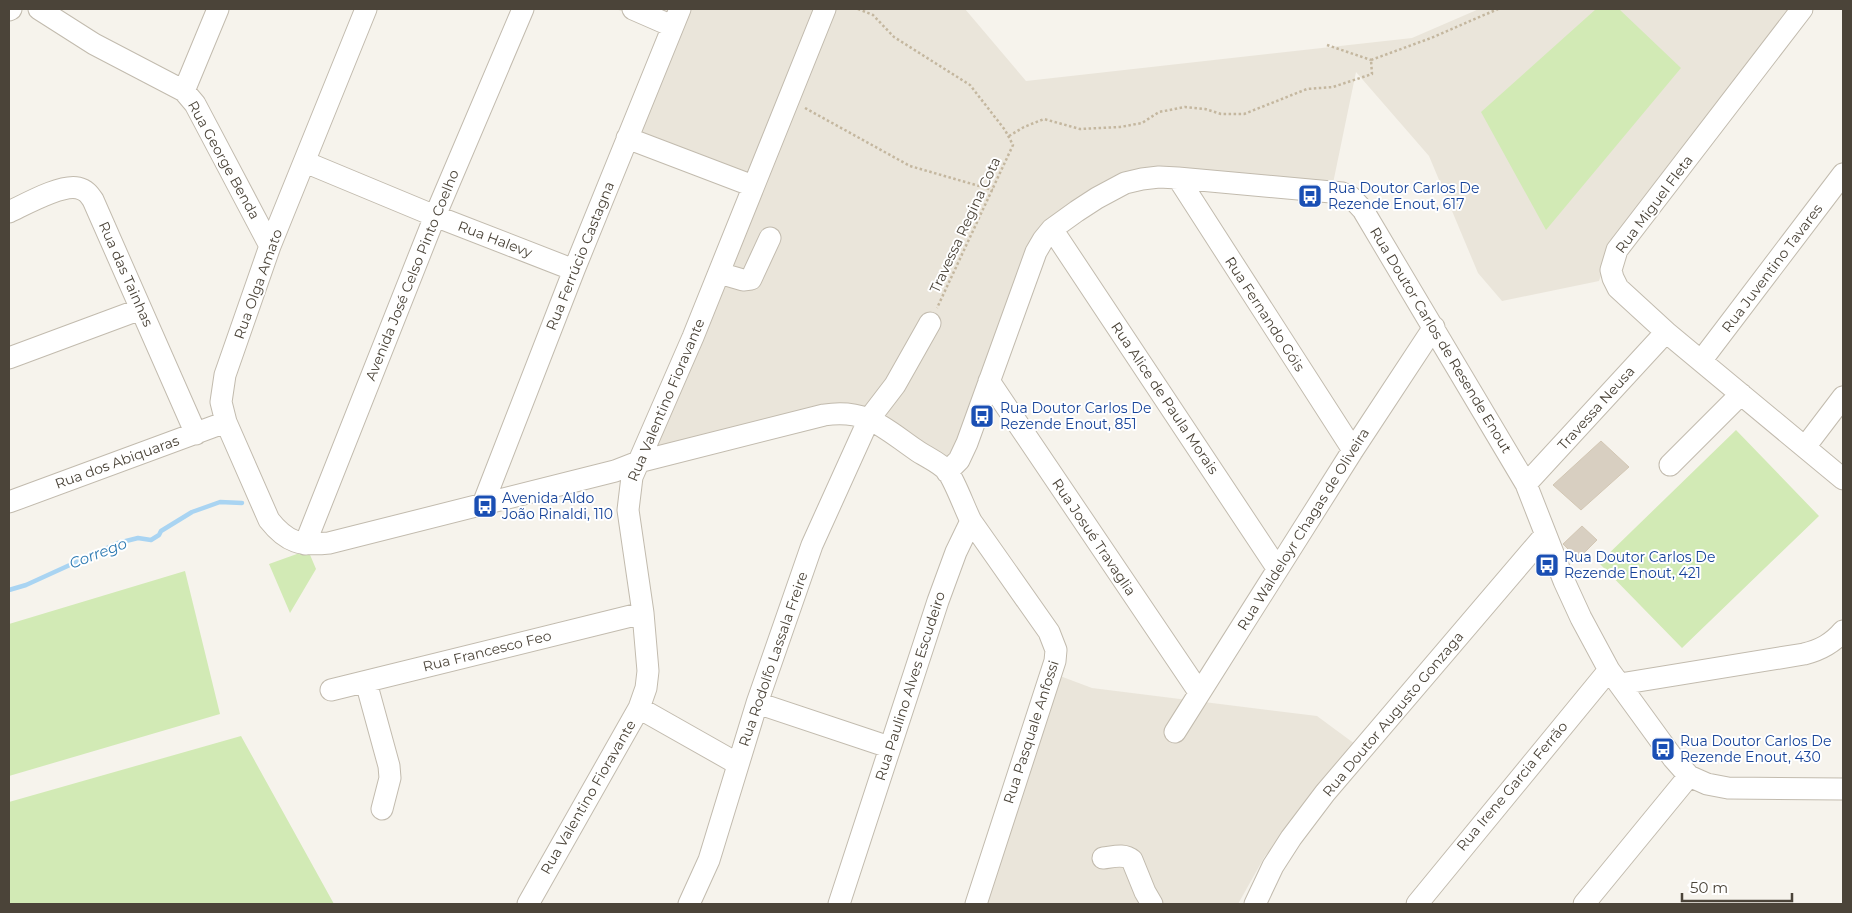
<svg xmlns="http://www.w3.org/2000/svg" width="1852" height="913" font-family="Montserrat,sans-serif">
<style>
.residential{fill:#eae5da}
.green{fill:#d2eab5}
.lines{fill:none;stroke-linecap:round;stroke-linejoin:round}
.stream{stroke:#a9d4f2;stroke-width:4.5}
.building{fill:#d8cfc1;stroke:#d3c7b4}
.minor-casing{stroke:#c2bbae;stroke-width:23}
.path{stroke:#c4b79f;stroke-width:2.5;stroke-dasharray:2.5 2.5;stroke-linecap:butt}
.minor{stroke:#fff;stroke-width:21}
.labels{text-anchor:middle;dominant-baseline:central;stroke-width:4;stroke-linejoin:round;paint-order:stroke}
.street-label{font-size:14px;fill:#4b4439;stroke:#fff}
.transit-label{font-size:14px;fill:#164399;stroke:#fff;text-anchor:start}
.water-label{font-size:15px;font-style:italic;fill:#2e7ab2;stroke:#fff}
</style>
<rect width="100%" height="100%" fill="#f6f3ec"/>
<!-- residential -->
<path class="residential" d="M616 9H965L1026 81 1412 38 1479 9H1793L1609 252 1599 281 1502 301 1478 273 1429 156 1356 72 1331 193 1145 181 1038 231 943 475 861 420 834 417 640 463 741 189 616 142 660 27Z
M1044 670 1092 688 1317 716 1359 747 1265 856 1238 904H972Z"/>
<!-- green -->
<path class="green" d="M1596 9H1619L1681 68 1546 230 1481 112Z
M1736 430 1819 516 1682 648 1599 563Z
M308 550 316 569 290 613 269 564Z
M185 571 220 714 9 776V624Z
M241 736 334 904H9V802Z"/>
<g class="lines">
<!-- stream -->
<path class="stream" d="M9 590 26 585 118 543 138 538 151 540 159 535 161 531 192 512 220 502 242 503"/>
</g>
<!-- building -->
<path class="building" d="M1601 441 1629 467 1581 510 1553 485Z
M1582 526 1597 540 1578 559 1563 544Z"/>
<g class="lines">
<!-- minor casing -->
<g class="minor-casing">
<path id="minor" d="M39 9 94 44 184 91 195 104 270 246
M366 9 270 246 225 375 221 402 226 422 269 520C287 543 301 546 329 543L615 471 638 462 824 415C866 408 884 428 916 450 926 457 941 463 948 472 956 484 964 507 971 521L956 552 938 601 839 904
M633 9 672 26
M1802 9 1617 250 1611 270 1613 278 1618 288 1666 332 1843 479
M9 10 11 9
M184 91 218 9
M627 138 753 186
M305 162 435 216 574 270
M1178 178 1353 450
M9 212C26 204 61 184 78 188 86 190 89 194 93 200L196 434
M1052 229 1277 568
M719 273 743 280 751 279 770 238
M9 358 141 309
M1701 361 1843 174
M989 381 1199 692
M1805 447 1843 397
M1670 465 1741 394
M947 472 959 460 967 443 1036 252 1043 240 1052 229 1077 211 1097 198 1125 183 1142 179 1159 177 1178 178 1342 193 1351 197 1363 210 1526 484 1564 581 1581 618 1609 670 1673 758 1689 776 1707 784 1728 788 1843 789
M1526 484 1666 332
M9 502 226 422
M483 504 574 270 680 9
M971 521 1049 632 1056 650 1055 661 976 904
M305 544 435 216 523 9
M366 682 389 766 390 778 382 809
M1620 684 1804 654C1820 650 1832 644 1843 631
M331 690 643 613
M757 703 889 747
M639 708 738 764
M1175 732 1353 450 1434 327
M1103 858C1113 857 1124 853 1132 860L1145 892 1152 904
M528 904 639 708 646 688 648 671 643 613 628 510 632 477 693 337 825 9
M689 904 709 860 757 703 812 545 869 419 895 385 930 323
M1255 904 1273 866 1291 838 1325 793 1545 535
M1417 904 1609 670
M1584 904 1689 776"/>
</g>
<!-- path -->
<path class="path" d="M858 9 873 15 894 37 970 85 1005 130 1013 145 937 308
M1327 45 1371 60
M1371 60 1431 38 1498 9
M805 108 910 166 993 190
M1009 136 1024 127 1044 119 1080 129 1120 127 1142 123 1159 112 1185 107 1205 109 1221 114H1244L1307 89 1333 87 1372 74 1371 60"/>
<!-- minor -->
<use href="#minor" class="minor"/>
</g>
<!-- icons -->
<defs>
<g id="bus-square" transform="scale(1.25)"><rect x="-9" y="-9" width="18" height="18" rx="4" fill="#1a4fb4" stroke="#fff"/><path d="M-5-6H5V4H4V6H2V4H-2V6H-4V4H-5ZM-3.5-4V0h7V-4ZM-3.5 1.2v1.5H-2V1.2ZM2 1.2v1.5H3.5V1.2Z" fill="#fff"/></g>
</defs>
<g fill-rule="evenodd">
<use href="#bus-square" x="1310" y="196"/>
<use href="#bus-square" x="982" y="416"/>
<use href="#bus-square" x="485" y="506"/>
<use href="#bus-square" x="1547" y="565"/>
<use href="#bus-square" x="1663" y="749"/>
</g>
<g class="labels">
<!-- street labels -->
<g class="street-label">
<text transform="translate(224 160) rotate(61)">Rua George Benda</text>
<text transform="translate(1654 204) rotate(-53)">Rua Miguel Fleta</text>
<text transform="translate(965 225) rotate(-65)">Travessa Regina Cota</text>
<text transform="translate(495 239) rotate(21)">Rua Halevy</text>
<text transform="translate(580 256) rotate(-68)">Rua Ferrúcio Castagna</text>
<text transform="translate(1772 268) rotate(-53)">Rua Juventino Tavares</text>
<text transform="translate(126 274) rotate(66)">Rua das Tainhas</text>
<text transform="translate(412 275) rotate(-68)">Avenida José Celso Pinto Coelho</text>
<text transform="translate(258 284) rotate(-70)">Rua Olga Amato</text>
<text transform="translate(1265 314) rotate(57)">Rua Fernando Góis</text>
<text transform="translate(1441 340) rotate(59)">Rua Doutor Carlos de Resende Enout</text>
<text transform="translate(1165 398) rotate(56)">Rua Alice de Paula Morais</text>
<text transform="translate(666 400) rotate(-67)">Rua Valentino Fioravante</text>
<text transform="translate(1596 408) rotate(-48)">Travessa Neusa</text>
<text transform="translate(117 462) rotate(-20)">Rua dos Abiquaras</text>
<text transform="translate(1303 529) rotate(-58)">Rua Waldeloyr Chagas de Oliveira</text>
<text transform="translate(1094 537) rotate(56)">Rua Josué Travaglia</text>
<text transform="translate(487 651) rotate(-14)">Rua Francesco Feo</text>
<text transform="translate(773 659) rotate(-71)">Rua Rodolfo Lassala Freire</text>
<text transform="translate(910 686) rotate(-72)">Rua Paulino Alves Escudeiro</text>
<text transform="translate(1393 714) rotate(-50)">Rua Doutor Augusto Gonzaga</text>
<text transform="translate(1031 732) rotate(-72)">Rua Pasquale Anfossi</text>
<text transform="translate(1512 786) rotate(-50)">Rua Irene Garcia Ferrão</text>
<text transform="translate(588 797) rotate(-60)">Rua Valentino Fioravante</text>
</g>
<!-- transit labels -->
<g class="transit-label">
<text x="1328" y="188">Rua Doutor Carlos De<tspan x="1328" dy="16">Rezende Enout, 617</tspan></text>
<text x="1000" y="408">Rua Doutor Carlos De<tspan x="1000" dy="16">Rezende Enout, 851</tspan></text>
<text x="502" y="498">Avenida Aldo<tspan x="502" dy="16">João Rinaldi, 110</tspan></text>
<text x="1564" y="557">Rua Doutor Carlos De<tspan x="1564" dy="16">Rezende Enout, 421</tspan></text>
<text x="1680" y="741">Rua Doutor Carlos De<tspan x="1680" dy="16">Rezende Enout, 430</tspan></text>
</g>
<!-- water labels -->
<g class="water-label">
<text transform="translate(98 553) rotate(-21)">Corrego</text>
</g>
</g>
<!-- border -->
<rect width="1852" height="913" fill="none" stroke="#4b4439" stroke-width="20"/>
<!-- scale -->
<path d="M1682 893v8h110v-8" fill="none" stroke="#4b4439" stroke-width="2.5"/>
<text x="1690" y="893" font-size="15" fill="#4b4439" stroke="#ffffff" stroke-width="4" paint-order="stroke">50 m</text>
</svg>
